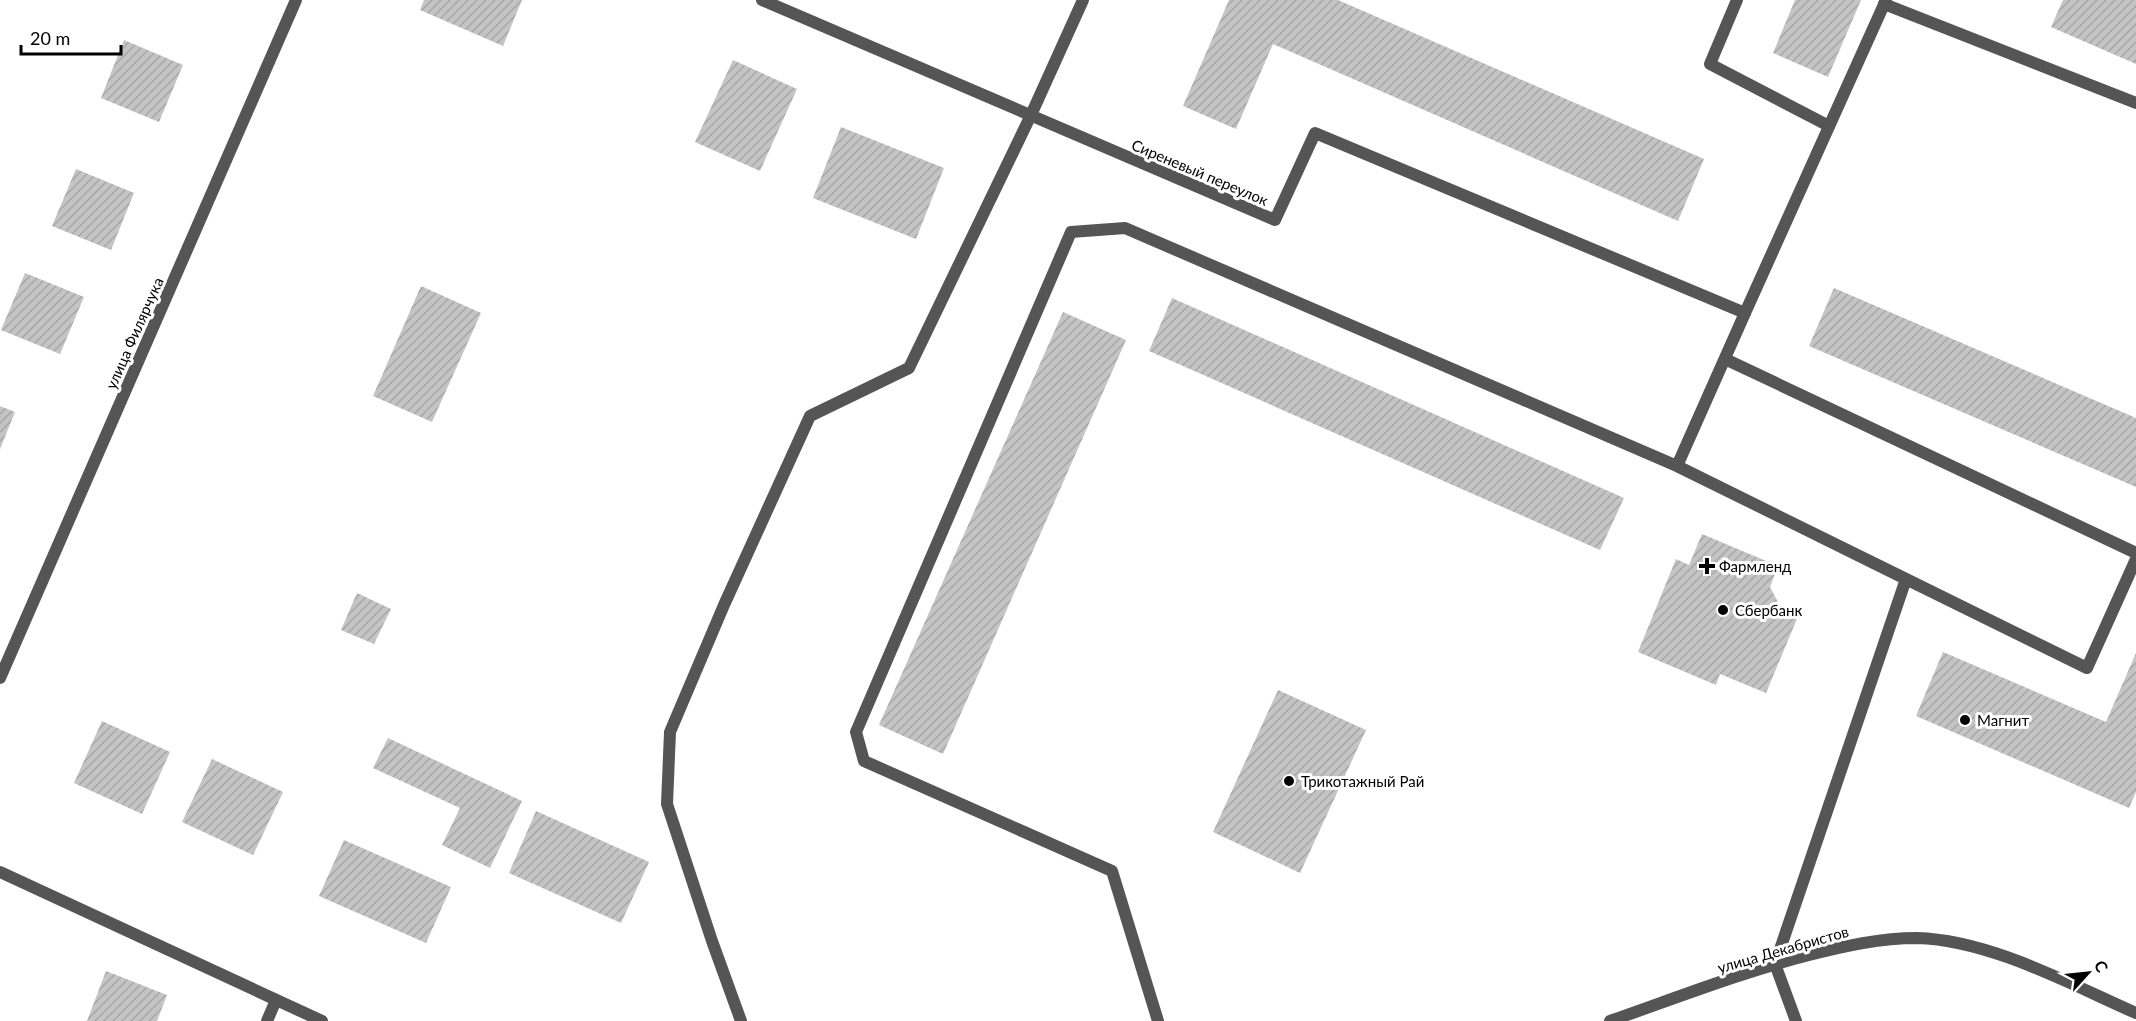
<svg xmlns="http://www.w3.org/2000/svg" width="2136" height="1021" font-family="Lato,sans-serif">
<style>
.building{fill:url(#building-hatch)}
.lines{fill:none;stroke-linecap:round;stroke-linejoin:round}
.service{stroke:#555;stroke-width:12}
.minor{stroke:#555;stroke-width:12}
.poi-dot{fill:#000;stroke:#fff;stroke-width:2}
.labels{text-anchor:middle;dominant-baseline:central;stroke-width:6;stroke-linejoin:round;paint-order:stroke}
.street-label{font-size:15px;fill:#000;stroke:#fff}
.poi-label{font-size:15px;fill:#000;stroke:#fff;text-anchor:start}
</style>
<defs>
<pattern id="building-hatch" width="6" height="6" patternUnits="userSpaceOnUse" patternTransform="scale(1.5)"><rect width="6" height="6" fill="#c4c4c4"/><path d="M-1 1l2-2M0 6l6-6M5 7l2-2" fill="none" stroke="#a7a7a7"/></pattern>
</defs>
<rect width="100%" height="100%" fill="#fff"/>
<!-- building -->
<path class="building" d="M424 0H522L503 46 420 10Z
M1229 0H1338L1704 159 1678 221 1273 44 1236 129 1183 106Z
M1795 0H1861L1828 77 1773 53Z
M2063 0H2136V64L2051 27Z
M124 40 183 65 159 122 101 98Z
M733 60 797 89 760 171 695 142Z
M841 127 944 168 916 239 813 198Z
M76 169 134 193 111 250 52 226Z
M25 273 84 297 60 354 1 330Z
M421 286 481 313 432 422 373 396Z
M1834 288 2136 418V487L1809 346Z
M1172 298 1624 498 1600 550 1149 351Z
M1063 312 1126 340 943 754 879 725Z
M0 406 15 412 0 449Z
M1702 534 1778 566 1770 587 1780 606 1799 614 1766 693 1720 674 1716 685 1638 652 1676 559 1689 565Z
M357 593 391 609 374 644 341 630Z
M1943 652 2106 722 2136 653V792L2129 808 1916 716Z
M1278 690 1366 730 1300 873 1213 832Z
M102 721 170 752 142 814 74 783Z
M388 738 522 801 490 868 442 845 460 808 373 768Z
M212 759 283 792 253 855 182 822Z
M536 811 649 862 621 923 509 873Z
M344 840 451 887 426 943 319 896Z
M106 971 167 995 157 1021H87Z"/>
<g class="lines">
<!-- service -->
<path class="service" d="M1737 0 1710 64 1829 126
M1884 4 2136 103
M1745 313 1677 466 1906 579 1775 964 1796 1021
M1725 359 2136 553
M1906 579 2087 668 2136 559
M741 1021 712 941 667 804 670 732 724 605 810 416 909 368 1031 115
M1158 1021 1112 871 864 761 856 732 1071 232 1125 228 1677 466"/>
<!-- minor -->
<path class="minor" d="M762 0 1275 220 1315 133 1745 313 1886 0
M1031 115 1083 0
M0 678 296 0
M0 872 322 1021
M267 1021 276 1000
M1610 1021C1676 998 1742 972 1809 955 1845 946 1880 938 1917 938 1990 940 2070 984 2136 1013"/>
</g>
<!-- markers -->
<g class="poi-dot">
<path d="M1704 557h6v6h6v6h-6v6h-6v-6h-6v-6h6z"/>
<circle cx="1723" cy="610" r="6"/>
<circle cx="1965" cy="720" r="6"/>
<circle cx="1289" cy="781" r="6"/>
</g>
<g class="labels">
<!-- street labels -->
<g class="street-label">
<text transform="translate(1200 172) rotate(23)">Сиреневый переулок</text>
<text transform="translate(134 333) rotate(-66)">улица Филярчука</text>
<text transform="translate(1783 949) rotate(-16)">улица Декабристов</text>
</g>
<!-- poi labels -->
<g class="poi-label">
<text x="1719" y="566">Фармленд</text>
<text x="1735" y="610">Сбербанк</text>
<text x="1977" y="720">Магнит</text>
<text x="1301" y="781">Трикотажный Рай</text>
</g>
</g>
<!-- north arrow -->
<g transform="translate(2088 973) rotate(63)" stroke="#ffffff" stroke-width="4.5" paint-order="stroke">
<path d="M0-4.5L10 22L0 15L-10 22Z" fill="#000000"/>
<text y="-9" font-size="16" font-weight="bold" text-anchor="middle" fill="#000000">С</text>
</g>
<!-- scale -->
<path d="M21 45v9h100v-9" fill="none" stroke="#000000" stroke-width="3"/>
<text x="30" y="45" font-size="18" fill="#000000" stroke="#ffffff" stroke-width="4.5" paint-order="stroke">20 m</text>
</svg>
